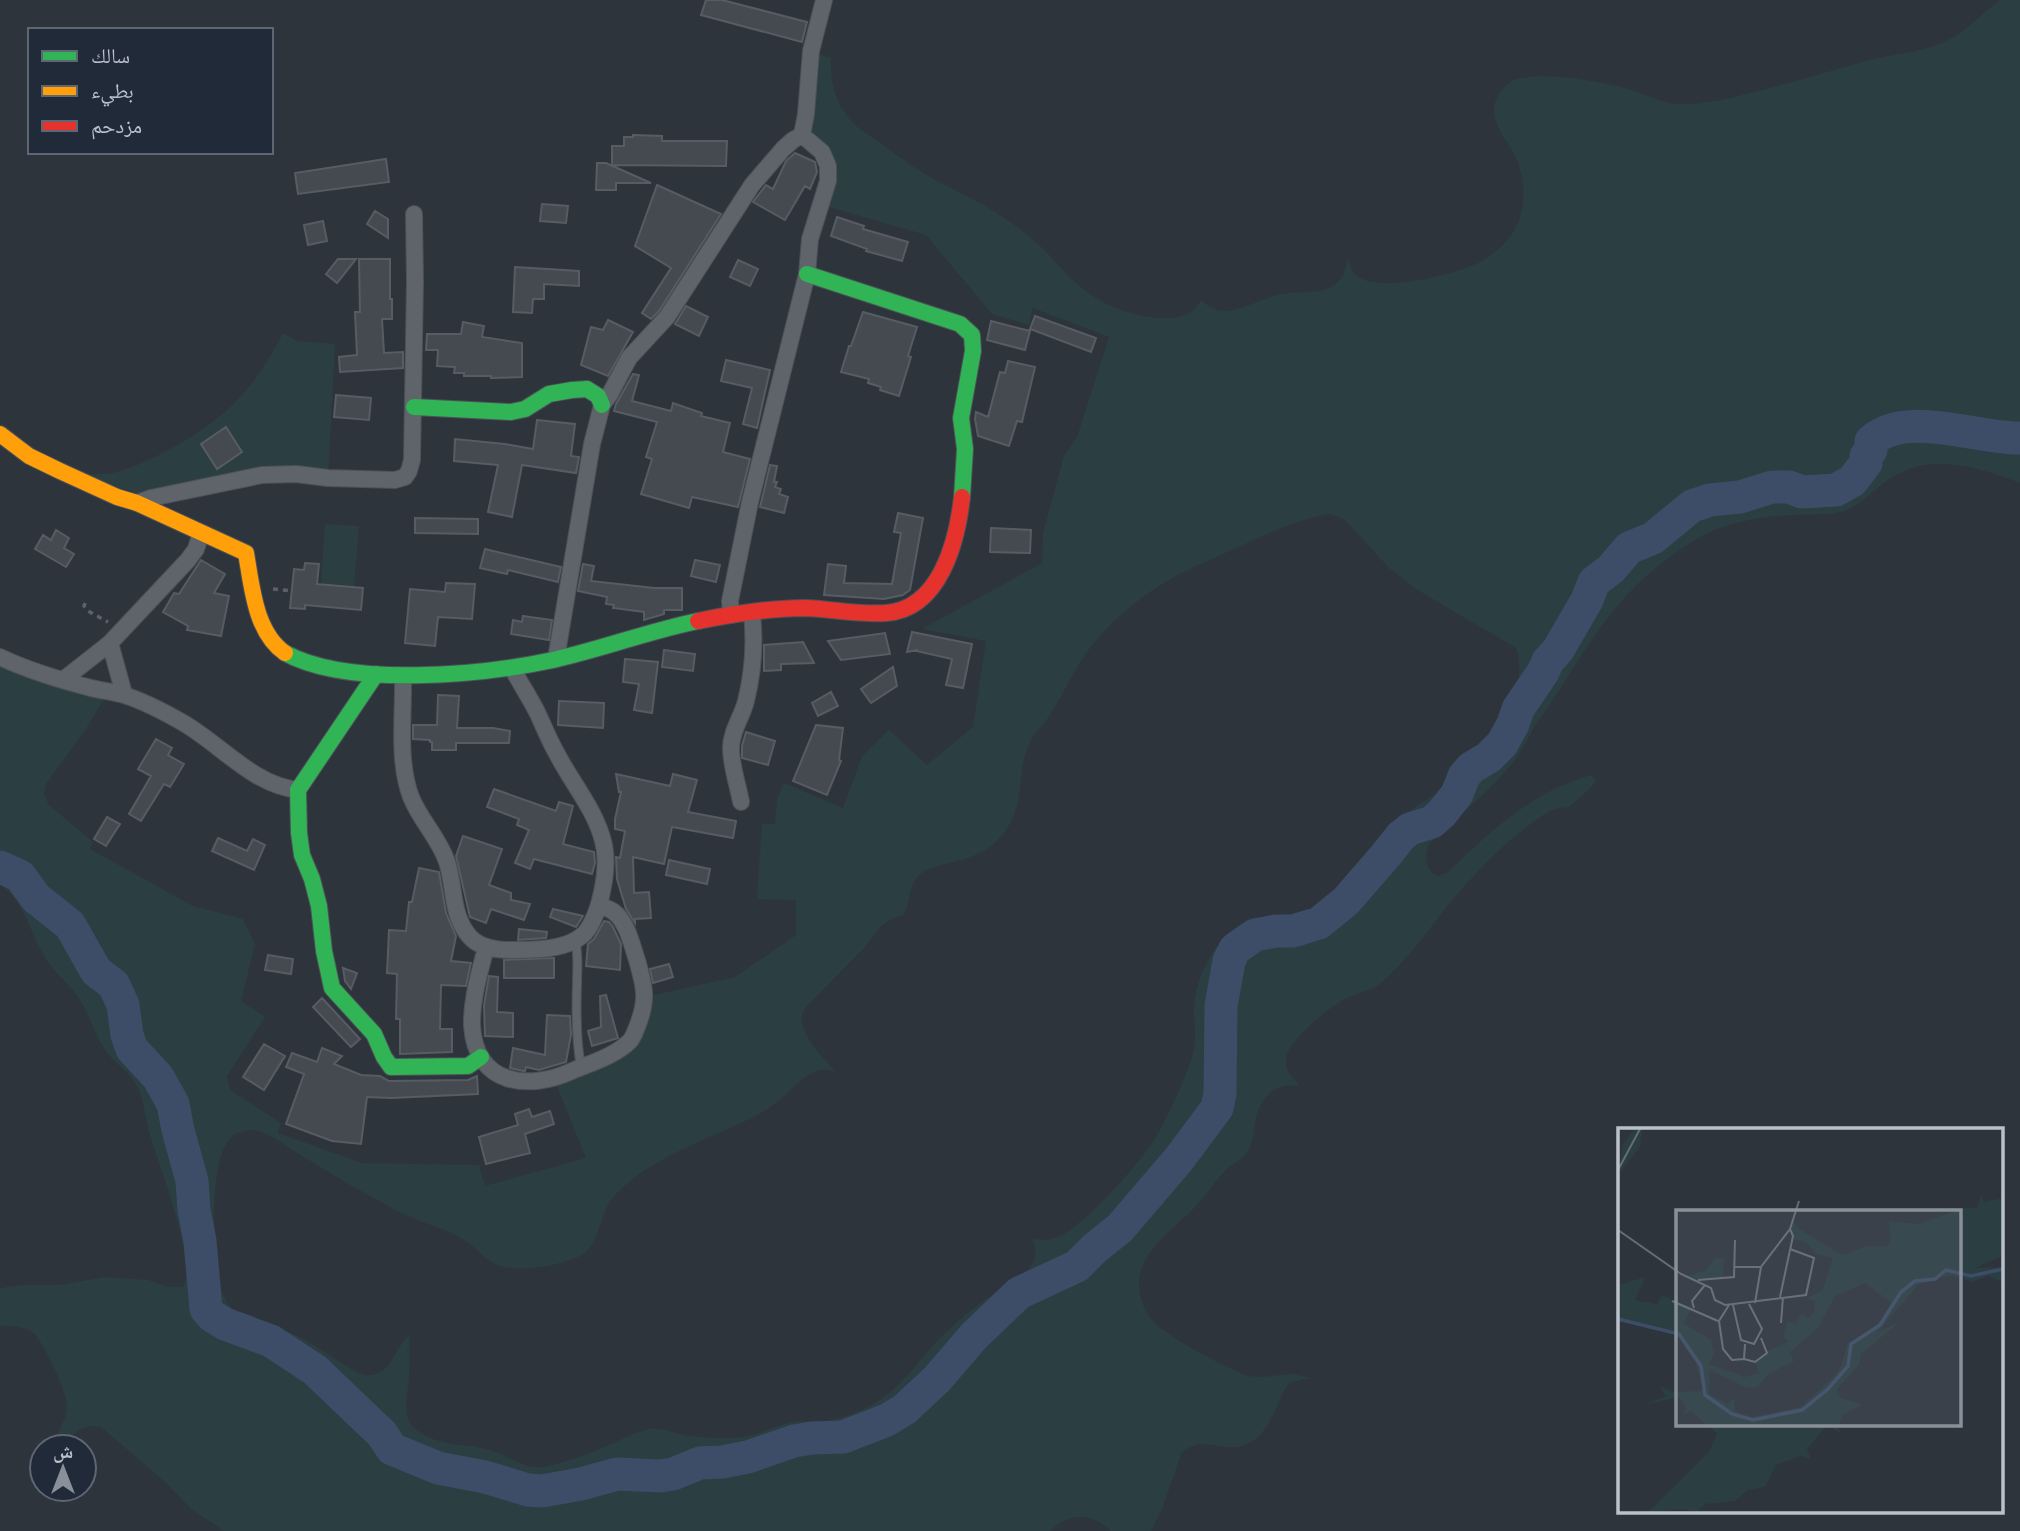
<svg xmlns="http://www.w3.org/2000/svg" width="2020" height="1531" font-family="'PT Sans Narrow','Noto Naskh Arabic',sans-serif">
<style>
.green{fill:#2b3e42;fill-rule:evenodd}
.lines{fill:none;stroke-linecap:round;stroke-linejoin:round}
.river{stroke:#3d4d67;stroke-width:33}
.building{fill:#454a51;stroke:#575c64;stroke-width:2}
.lane-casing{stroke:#4d5057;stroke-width:10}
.street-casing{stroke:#4d5057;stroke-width:18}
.fast-casing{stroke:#4d5057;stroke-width:18}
.slow-casing{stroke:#4d5057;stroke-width:18}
.jam-casing{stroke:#4d5057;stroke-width:18}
.path{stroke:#5c6267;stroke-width:3.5;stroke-dasharray:5 5;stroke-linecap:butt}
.lane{stroke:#5f636a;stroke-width:8}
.street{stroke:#5f636a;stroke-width:16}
.fast{stroke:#30b455;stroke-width:16}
.slow{stroke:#ff9f0a;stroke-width:16}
.jam{stroke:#e5322d;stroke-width:16}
.inset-river{fill:none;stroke:#3d4d67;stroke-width:3.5}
.inset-road{fill:none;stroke:#666c76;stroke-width:2}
.view{fill:#89909a;fill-opacity:0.15;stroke:#89909a;stroke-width:3.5}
.inset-edge{fill:none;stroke:#bac1cc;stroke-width:3.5}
</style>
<rect width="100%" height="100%" fill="#2e343c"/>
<!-- green -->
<path class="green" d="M2000 0H2020V483C1979 467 1928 451 1888 480 1872 491 1861 506 1841 512 1825 516 1809 514 1793 515 1766 516 1740 520 1715 530 1699 536 1684 547 1670 557 1620 593 1591 639 1559 691 1551 703 1543 714 1535 726 1530 735 1525 745 1519 754 1495 789 1459 814 1429 844 1425 856 1424 870 1438 876L1448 872C1491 831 1530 793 1588 776H1592L1596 781C1594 785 1574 804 1570 806 1567 808 1563 807 1559 808 1551 810 1543 815 1536 820 1501 845 1472 876 1445 909 1425 935 1407 960 1382 982 1372 991 1361 992 1349 997 1332 1004 1287 1041 1286 1059 1285 1071 1293 1078 1300 1086 1289 1085 1279 1085 1270 1093 1248 1112 1260 1138 1245 1155 1240 1161 1233 1163 1228 1168 1216 1179 1208 1193 1197 1205 1173 1231 1132 1254 1140 1295 1142 1304 1146 1312 1151 1319 1166 1337 1224 1366 1247 1376L1259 1377 1294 1374 1313 1379H1302L1289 1383C1278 1400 1273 1422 1259 1436 1231 1462 1209 1431 1182 1452L1162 1509 1151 1531H1111C1091 1513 1070 1512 1050 1531H224L191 1509 166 1483 101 1427C76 1421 70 1447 50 1447 56 1435 67 1420 67 1406 67 1392 43 1340 32 1332 23 1326 11 1325 0 1326V1288L22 1285H60L105 1277 148 1280 169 1287H183C197 1259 158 1164 149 1132 145 1117 144 1099 137 1086 130 1073 117 1065 108 1054 96 1038 91 1019 81 1002 74 989 63 980 54 970 48 963 43 954 39 947 28 924 22 900 0 885V657L108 692 86 729 46 784 44 794 49 805 93 842 90 849 193 906 243 919 255 944 241 1001 265 1017 227 1076 230 1090 281 1123 278 1133 362 1163 479 1165 485 1186 586 1158 554 1079 631 1041 645 997 735 977 796 935V900L757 899 762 824H775L777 799 784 783 843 808 862 756 889 730 927 765 973 727 986 641 922 629 1042 563 1043 533 1064 456 1077 437 1109 337 1033 308 1029 325 992 314 926 235 822 205 828 166 802 135 811 51 831 58C830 80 834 99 848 117 856 128 870 136 881 143 895 154 910 165 925 174 946 186 969 196 990 209 1008 219 1026 233 1041 247 1054 259 1065 274 1078 285 1103 306 1134 318 1166 318 1181 318 1194 314 1201 300 1208 306 1215 311 1225 311 1245 310 1263 297 1283 294 1299 291 1319 294 1333 286 1344 279 1345 270 1348 258 1350 264 1352 272 1357 276 1380 294 1456 274 1480 262 1491 256 1505 245 1512 234 1527 212 1526 182 1516 158 1507 138 1485 119 1498 96 1501 90 1507 84 1512 81 1537 69 1606 82 1632 90 1647 95 1662 103 1678 104 1701 105 1723 100 1746 94 1789 84 1831 70 1874 59 1899 53 1926 52 1950 39 1969 29 1983 12 2000 0ZM1328 514 1337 516 1345 520 1389 568 1416 589 1516 648C1528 678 1506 718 1486 740 1480 747 1473 751 1467 758 1457 768 1451 782 1440 791 1417 807 1395 816 1377 839 1360 859 1345 896 1321 909 1292 924 1258 906 1231 931 1210 950 1194 982 1194 1011 1194 1025 1197 1039 1193 1053 1187 1077 1167 1118 1154 1140 1139 1164 1083 1227 1058 1237 1049 1241 1041 1240 1032 1239 1048 1271 1002 1288 982 1302 966 1313 952 1326 938 1340 921 1358 907 1379 888 1394 870 1408 847 1418 825 1421 814 1422 804 1420 793 1422 775 1425 761 1435 743 1437 725 1439 708 1438 690 1436 676 1434 663 1427 649 1429 633 1433 619 1441 604 1447 589 1454 566 1462 549 1466 527 1472 510 1456 490 1450 474 1445 458 1446 443 1442 431 1439 413 1432 408 1419 404 1407 408 1390 409 1377 410 1363 409 1349 410 1335 391 1350 393 1378 363 1375 339 1363 319 1346 295 1335 280 1328 264 1327 249 1321 210 1303 216 1254 214 1218 214 1197 216 1157 228 1141 235 1131 250 1128 261 1132 274 1136 294 1152 307 1159 337 1178 368 1195 399 1212 420 1223 446 1228 466 1241 478 1249 486 1262 500 1266 525 1272 555 1266 578 1257 602 1247 598 1212 615 1195 643 1166 682 1149 719 1133 741 1123 764 1114 783 1097 799 1083 813 1063 836 1072 825 1060 798 1033 802 1016 802 1013 805 1008 807 1006L864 948 882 925 896 917 903 915C911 903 908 887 918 876 928 866 944 865 957 861 979 856 996 846 1008 827 1026 798 1016 768 1031 740 1036 731 1045 724 1050 715 1062 696 1072 674 1085 655 1105 625 1144 593 1176 576 1195 566 1215 558 1234 549 1264 535 1295 520 1328 514Z
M283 333 297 341 335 344 328 478 296 474 151 498 79 474C91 474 105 475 117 472 156 461 214 427 241 396 259 377 271 355 283 333Z
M325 524 359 526 354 586 321 583Z"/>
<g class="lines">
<!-- river -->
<path class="river" d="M0 867 20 876 36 898 70 925 96 971 114 985 123 1005 127 1035 132 1049 158 1077 173 1104 178 1130 192 1181 194 1210 200 1241 206 1309 212 1316 225 1324 271 1341 315 1370 382 1434 392 1449 438 1468 485 1477 528 1490 542 1491 581 1484 617 1474 660 1476 673 1474 700 1463 722 1462 748 1457 794 1441 812 1438 843 1437 887 1420 905 1409 937 1379 974 1336 1019 1293 1077 1266 1095 1248 1120 1228 1179 1159 1217 1108 1220 1094 1221 1006 1229 961 1235 949 1255 935 1276 931H1293L1319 923 1346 901 1386 855 1401 836 1410 829 1432 822 1442 813 1457 794 1464 776 1471 768 1489 757 1502 744 1513 724 1518 709 1543 672 1548 661 1558 650 1569 631 1587 600 1594 582 1611 569 1629 548 1653 538 1692 506 1710 500 1740 497 1772 487H1789L1802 492 1836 490 1852 481 1866 463V456L1871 450V441C1907 409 1977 439 2020 438"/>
</g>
<!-- building -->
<path class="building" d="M706 0H722L807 22 802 42 701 15Z
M633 135 662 136V141H727L726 166 612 165V146H624V137H633Z
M795 153 815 162 817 172 810 189 805 186 785 220 753 202 766 185 773 189 786 161Z
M386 159 389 182 298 194 295 173Z
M597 163H606L651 183H616V190H596Z
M657 185 721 214 659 311 651 319 642 313 671 268 635 246Z
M542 204 568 206 566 223 540 221Z
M375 211 388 219V238L367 224Z
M837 217 864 226 863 229 908 242 902 261 866 251 867 249 831 236Z
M323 221 327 241 308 245 304 225Z
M338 259H356L337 283 326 274Z
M359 259H390V299H392V319H382L384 353 403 352V368L340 372 339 357 357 355 355 312H360Z
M738 260 758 269 750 286 730 277Z
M515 267 579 271V286L544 284V299H533L532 313 513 312Z
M686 306 708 317 699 336 675 324Z
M863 312 917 327 908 356 911 357 899 396 880 390 881 387 868 383 869 379 841 372 849 346H851Z
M1035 316 1096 338 1091 352 1030 329Z
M608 320 633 332 608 376 581 365 591 327 603 330Z
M991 321 1030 331 1025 350 987 340Z
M463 322 484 326 482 337 522 343V377L491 378V376H464V373H454L455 367 437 366 438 350H426L427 334H461Z
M726 360 770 370 757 428 743 424 752 388 721 381Z
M1008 361 1035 367 1022 422 1017 421 1009 446 978 436 975 419 976 412 988 417 1000 372 1005 373Z
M633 374 639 375 632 401 671 411 673 403 702 413 701 416 730 423 723 452 750 459 738 507 692 497 689 508 641 494 652 459 646 457 657 422 614 411 616 404Z
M336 395 371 398 369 420 334 417Z
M537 420 575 424 571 456 579 457 576 473 522 465 512 517 488 512 498 465 454 461 455 439 505 444 533 449Z
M226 427 242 452 217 469 201 444Z
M770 465 777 466 774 482H777L775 487 781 489 779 494 788 497 784 513 760 507Z
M898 513 923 518 910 590 903 595 884 599 824 595 828 564 846 566 844 583 892 584 901 533 894 532Z
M415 518 478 519V534L415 533Z
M991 528 1031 530 1030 553 990 552Z
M56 530 69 538 64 548 74 554 66 567 35 549 43 535 51 540Z
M485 549 561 567 558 582 508 570 507 574 480 568Z
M201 560 225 574 214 593 229 596 221 636 187 630 188 626 163 612 174 593 179 594Z
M695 560 720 565 716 582 691 576Z
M305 563 319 564 317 584 363 588 361 610 305 605V609L290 608 294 569 304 570Z
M583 564 594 566 591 581 654 588H682V610H664V614L644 620V612L613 608 614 605 606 604 607 597 578 591Z
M446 583 475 584 472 619 438 617 435 646 405 643 410 589 445 592Z
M523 616 552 620 549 640 511 634 513 620 522 622Z
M912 632 972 644 963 688 946 685 952 659 916 651 918 650 907 652Z
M885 633 890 654 841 660 828 641Z
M803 642 814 663 781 664V670L764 671V645Z
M664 650 695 654 693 671 662 667Z
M625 659 658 662 652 713 634 710 639 684 623 682Z
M893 667 897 686 871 703 861 689Z
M831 692 838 706 818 716 812 703Z
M438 695 459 696 457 728H493L510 731 509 743H456V750H432V742H430V740L413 739V725H437Z
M559 701 604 703 603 728 558 725Z
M816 725 843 728 839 760 841 761 827 795 793 781Z
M746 732 775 741 768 765 742 758V746Z
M156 739 172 748 168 755 184 764 170 787 164 784 141 821 129 814 151 776 138 769Z
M616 774 670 786 673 774 697 780 688 812 736 821 733 838 672 827 664 864 633 857 634 893 649 892 651 918 635 919V923L626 909 617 879 616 857 620 858 625 831 615 829V819L621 792H619Z
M494 789 556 811 559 802 573 806 563 844 594 852 595 863 592 874 534 859 530 869 515 863 529 830 517 825 519 819 487 807Z
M107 817 120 824 106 846 94 839Z
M463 836 502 849 489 885 511 893V900L530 904 524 920 491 909 486 923 470 917 456 856Z
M218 838 247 851 253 839 265 845 254 870 212 851Z
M669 860 710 869 707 884 666 875Z
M419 868 439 872 446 913 456 936 451 961 471 963 466 986 441 985 440 1029H452V1052L400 1054V1019H396L397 974 387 973 389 930 406 931 409 902H412Z
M553 909 583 916 576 927 550 917Z
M604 921 609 922 613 927 621 944 620 970 586 966 588 944 594 939Z
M519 929 547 932 546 938 518 940Z
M268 955 293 959 291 974 265 970Z
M554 958V978H504V960Z
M669 964 673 977 653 983 650 969Z
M343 968 357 973 351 989 345 981Z
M489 976 498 977 497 1012 513 1013V1037L485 1036 484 1005Z
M606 995 618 1038 592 1046 588 1031 601 1027 600 996Z
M322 998 360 1039 351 1047 313 1007Z
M547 1015 570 1016 571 1035 566 1062 539 1070 526 1067 525 1071H523L510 1068 513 1048 545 1055Z
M264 1044 285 1056 264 1090 243 1077Z
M322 1048 342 1056 334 1064 361 1075 380 1076 389 1081 468 1080 477 1076 478 1094 391 1098 367 1097 361 1144 332 1141 286 1124 304 1074 286 1067 292 1053 317 1062Z
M529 1109 532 1117 550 1111 554 1124 525 1134 530 1153 486 1164 479 1137 518 1125 515 1114Z"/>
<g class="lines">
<!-- lane casing -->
<g class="lane-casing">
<path id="lane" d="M575 940C579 955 577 969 577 984 576 1012 576 1040 581 1067"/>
</g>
<!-- street casing -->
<g class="street-casing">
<path id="street" d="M137 503 151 498 262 475 296 474 328 478 395 480 405 477 409 471 412 460 415 281 414 214
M731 615 730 601 750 502 807 274 810 239 828 181V166L822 152 802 135
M0 657C29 671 60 680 91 688 103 691 116 692 127 696 145 702 164 712 180 721 220 743 252 785 298 790
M556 659 592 444 602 405 610 394 629 358 667 317 752 185 783 149 793 140 802 135 806 114 811 51 824 0
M403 676C404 715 397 760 411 797 420 820 439 838 447 862 455 887 451 916 470 937 485 954 519 950 541 949 555 948 574 944 585 933 601 913 610 866 603 841 595 809 571 782 556 752 549 740 544 727 538 714 530 698 520 683 512 668
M63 680 110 643
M124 694 110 643 188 560 196 549 201 533
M741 802C738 785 731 766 731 748 731 731 742 717 746 701 753 673 755 642 752 613
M486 947C480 972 471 1000 472 1026 476 1085 528 1091 572 1071 591 1063 615 1056 630 1041 633 1038 635 1032 637 1027 648 1000 645 988 637 960 632 945 627 922 614 912 610 909 604 907 600 905"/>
</g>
<!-- fast casing -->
<g class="fast-casing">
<path id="fast" d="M807 274 960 324 972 335 973 351 961 418 965 449 962 497
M414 407 511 412 525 409 549 394 572 390 587 389 598 396 602 405
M285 653C349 688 483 675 553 660 602 649 649 631 698 621
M376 674 298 790 299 833 302 855 312 879 319 906 324 951 332 988 374 1034 384 1057 391 1067 468 1066 481 1057"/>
</g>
<!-- slow casing -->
<g class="slow-casing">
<path id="slow" d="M0 434 29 456 60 471 117 497 137 503 246 553C252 587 255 632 285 653"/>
</g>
<!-- jam casing -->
<g class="jam-casing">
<path id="jam" d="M698 621C732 614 771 608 805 608 832 609 859 615 886 613 940 609 957 542 962 497"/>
</g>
<!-- path -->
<path class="path" d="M273 589 292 591
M85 603 84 606 88 611 108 622"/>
<!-- lane -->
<use href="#lane" class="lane"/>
<!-- street -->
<use href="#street" class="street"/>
<!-- fast -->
<use href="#fast" class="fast"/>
<!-- slow -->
<use href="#slow" class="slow"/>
<!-- jam -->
<use href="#jam" class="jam"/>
</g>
<!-- overview -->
<g transform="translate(1618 1128)">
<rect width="385" height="385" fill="#2e343c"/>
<path d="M17 1H24L22 19 0 47 5 16ZM363 67 366 74 385 70V128L356 140 385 139V154L370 148 354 154 331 147 300 157 260 204 283 193 242 227V235L219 261 223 270 244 276 225 287 220 299 224 306 209 297 189 321 193 331 183 328 158 337 147 359 130 362 117 373 87 376 79 384 63 381 30 384 91 324 99 306 73 283 65 287 68 279 61 269 26 277 48 268 41 258 55 264 84 263V257L78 235 59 207 0 193V157L27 149 17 172 39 176 44 167 74 180 65 195 93 212 96 225 91 236 127 249 141 245 137 234 149 223 171 214 165 209 169 193 177 196 184 185 189 190 196 185 197 173 188 171 205 161 215 130 198 126 189 115 174 111 173 89 180 100 224 127 249 118 268 119 273 112 271 93 300 96 349 79 359 81ZM247 155 272 174 270 184 247 209 230 215 221 243 183 279 134 289 117 283 116 270 110 276 91 266 92 242 129 260 140 259 149 247 176 233 172 224 200 200 217 168ZM98 129 106 131 105 149 78 153 67 148 87 143Z" fill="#2b3e42" fill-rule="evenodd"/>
<path class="inset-river" d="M0 191 61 206 83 238 87 267 114 286 135 292 184 282 210 261 230 238 233 216 262 197 283 164 297 153 317 151 328 142 353 148 385 141"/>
<path class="inset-road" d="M0 42 22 1M0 102 63 146 93 160 97 172 107 177 188 167 196 130 172 121M117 139H143M80 152 116 149 117 112M162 169 175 108 172 101M54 173 100 193M137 175 143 139 172 101 181 73M111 177 101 193 105 221 114 232 126 231M115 177 123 212 136 216 144 201 131 176M76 180 74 173 87 157M163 195 165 169M127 216 126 231 137 234 149 225 143 210"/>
<path class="view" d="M58 82H343V298H58Z"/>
<rect width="385" height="385" class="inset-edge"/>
</g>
<!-- legend -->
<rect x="28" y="28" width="245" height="126" fill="#212a38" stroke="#5e6673" stroke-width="2"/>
<rect x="42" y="51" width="35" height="10" fill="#30b455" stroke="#5e6673" stroke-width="2"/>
<text x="91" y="63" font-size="21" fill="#bac1cc">سالك</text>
<rect x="42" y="86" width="35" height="10" fill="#ff9f0a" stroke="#5e6673" stroke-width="2"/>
<text x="91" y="98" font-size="21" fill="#bac1cc">بطيء</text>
<rect x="42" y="121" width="35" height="10" fill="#e5322d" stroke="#5e6673" stroke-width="2"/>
<text x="91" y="133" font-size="21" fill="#bac1cc">مزدحم</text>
<!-- north arrow -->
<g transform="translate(63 1468)"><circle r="33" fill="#212a38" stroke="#5e6673" stroke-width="2"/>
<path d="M0-5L12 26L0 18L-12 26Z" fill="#89909a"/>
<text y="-10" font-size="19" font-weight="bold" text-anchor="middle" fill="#bac1cc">ش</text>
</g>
</svg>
